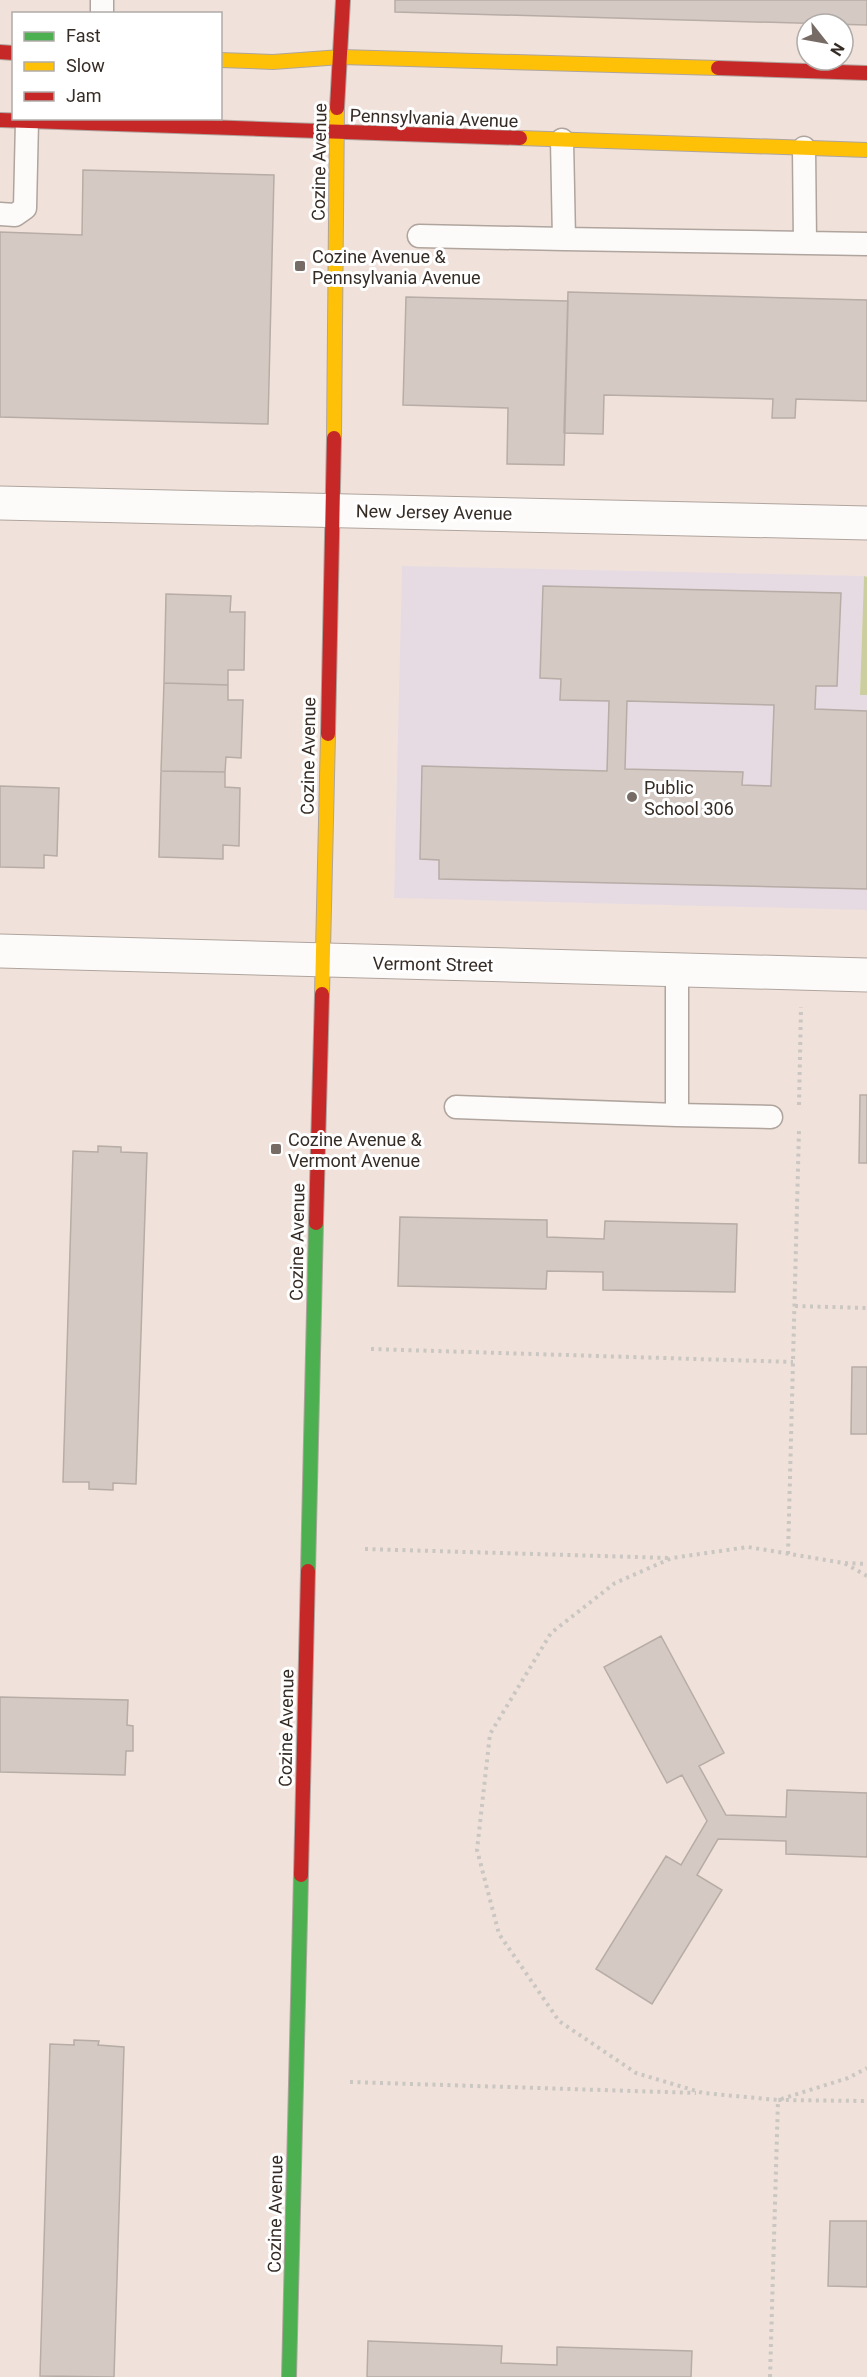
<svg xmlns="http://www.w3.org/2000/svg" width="867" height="2377" font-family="Roboto,sans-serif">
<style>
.education{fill:#e7dbe3}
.green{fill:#cbce9e}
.building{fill:#d4c9c3;stroke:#b7aca6;stroke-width:1.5;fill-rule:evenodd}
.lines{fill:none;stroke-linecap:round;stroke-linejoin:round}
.lane-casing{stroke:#afa49e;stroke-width:25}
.street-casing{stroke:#afa49e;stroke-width:35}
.fast-casing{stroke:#afa49e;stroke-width:16}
.slow-casing{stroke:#afa49e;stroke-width:16}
.jam-casing{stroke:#afa49e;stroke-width:16}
.path{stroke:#cac6c2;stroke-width:4;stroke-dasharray:3 4.5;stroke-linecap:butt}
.lane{stroke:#fdfbf9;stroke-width:22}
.street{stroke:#fdfbf9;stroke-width:33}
.fast{stroke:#4caf50;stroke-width:14}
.slow{stroke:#ffc107;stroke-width:14}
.jam{stroke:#c62828;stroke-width:14}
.poi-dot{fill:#776c65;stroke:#fff;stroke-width:2}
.labels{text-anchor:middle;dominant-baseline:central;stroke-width:6;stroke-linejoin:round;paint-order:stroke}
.street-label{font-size:18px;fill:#362c26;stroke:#fff}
.poi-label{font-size:18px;fill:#362c26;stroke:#fff;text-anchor:start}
</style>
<rect width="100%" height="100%" fill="#f0e2da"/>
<!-- education -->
<path class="education" d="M402 566 864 576 860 694 867 695V910L394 898Z"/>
<!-- green -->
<path class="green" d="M864 576 867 577V695H860Z"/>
<!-- building -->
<path class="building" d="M395 0H867V25L395 12Z
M83 170 274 175 268 424 0 417V232L82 235Z
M568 292 867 300V401L796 399 795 418H772L773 399 604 395 603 434 564 433Z
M406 297 568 301 564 465 507 464 508 408 403 405Z
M543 586 841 593 837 686H816L815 709 867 711V889L439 879V860L420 859 422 766 607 771 609 701 560 700 561 679 540 678ZM627 701 774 705 771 786 742 785 743 772 625 769Z
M166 594 231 596 230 612H245L244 670H228V685L164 683Z
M164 683 228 685V700H243L241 758 226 757 225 772 161 771Z
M161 771 225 772V787L240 788 239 846 223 845V859L159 857Z
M0 786 59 788 57 856 44 855V868L0 867Z
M860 1095H867V1163H859Z
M98 1146 121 1147V1152L147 1153 136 1484 113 1483V1490L89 1489V1482H63L73 1151 98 1152Z
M400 1217 547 1220V1237L604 1239 605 1221 737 1224 735 1292 603 1290V1272L547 1271 546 1289 398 1286Z
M852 1367H867V1434H851Z
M661 1636 724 1753 699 1766 726 1815 786 1817 787 1790 867 1793V1857L786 1854V1841L718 1839 697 1875 722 1890 652 2004 596 1969 666 1856 681 1865 707 1821 682 1775 667 1783 604 1667Z
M0 1697 128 1700 127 1725 133 1726V1751H126L125 1775 0 1772Z
M74 2040 99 2041 98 2045 124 2047 114 2377 40 2376 50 2044 74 2045Z
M830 2221H867V2287L828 2286Z
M368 2341 502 2346 501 2363 557 2365V2347L692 2351 691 2377H367Z"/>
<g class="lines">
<!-- lane casing -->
<g class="lane-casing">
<path id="lane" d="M102 14V0
M804 148 805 243
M0 214 15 215 25 208 27 121
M419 236 564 239 562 140
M564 239 867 244
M456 1107 677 1115V969
M677 1115 771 1117"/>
</g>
<!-- street casing -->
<g class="street-casing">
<path id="street" d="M0 503 867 523
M0 951 867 975"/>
</g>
<!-- fast casing -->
<g class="fast-casing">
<path id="fast" d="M308 1571 316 1223
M289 2377 301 1875"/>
</g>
<!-- slow casing -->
<g class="slow-casing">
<path id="slow" d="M220 60 273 62 341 57 718 68
M520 138 867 150
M334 438 337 108
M322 994 328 734"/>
</g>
<!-- jam casing -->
<g class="jam-casing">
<path id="jam" d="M0 52 14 53
M718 68 867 73
M337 108 343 0
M0 120 520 138
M328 734 334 438
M316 1223 322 994
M301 1875 308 1571"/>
</g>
<!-- path -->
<path class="path" d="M799 1105 801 1007
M795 1306 867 1308
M371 1349 793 1362
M365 1549 670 1558
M788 1554 799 1130
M845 1563 867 1564
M867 1576 844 1563 748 1547 672 1558 615 1583 551 1633 490 1734 477 1850 499 1934 559 2021 636 2073 703 2093 778 2100 848 2078 867 2068
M350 2082 696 2093
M770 2377 778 2100 867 2101"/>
<!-- lane -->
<use href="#lane" class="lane"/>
<!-- street -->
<use href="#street" class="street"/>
<!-- fast -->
<use href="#fast" class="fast"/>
<!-- slow -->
<use href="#slow" class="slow"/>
<!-- jam -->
<use href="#jam" class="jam"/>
</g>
<!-- markers -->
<g class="poi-dot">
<rect x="294" y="260" width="12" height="12" rx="3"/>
<circle cx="632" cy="797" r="6"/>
<rect x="270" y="1143" width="12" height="12" rx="3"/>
</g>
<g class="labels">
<!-- street labels -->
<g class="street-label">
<text transform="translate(434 118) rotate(2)">Pennsylvania Avenue</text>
<text transform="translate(319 162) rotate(-89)">Cozine Avenue</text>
<text transform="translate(434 512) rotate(1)">New Jersey Avenue</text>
<text transform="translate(308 756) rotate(-89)">Cozine Avenue</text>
<text transform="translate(433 964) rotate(1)">Vermont Street</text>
<text transform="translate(297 1242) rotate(-89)">Cozine Avenue</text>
<text transform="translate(286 1728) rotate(-89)">Cozine Avenue</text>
<text transform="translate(275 2214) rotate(-89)">Cozine Avenue</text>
</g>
<!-- poi labels -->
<g class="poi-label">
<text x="312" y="256">Cozine Avenue &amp;<tspan x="312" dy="21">Pennsylvania Avenue</tspan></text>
<text x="644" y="787">Public<tspan x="644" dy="21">School 306</tspan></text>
<text x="288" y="1139">Cozine Avenue &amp;<tspan x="288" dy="21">Vermont Avenue</tspan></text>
</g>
</g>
<!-- legend -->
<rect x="12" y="12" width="210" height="108" fill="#ffffff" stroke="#afaba8" stroke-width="1.5"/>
<rect x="24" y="32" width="30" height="9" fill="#4caf50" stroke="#afaba8" stroke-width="1.5"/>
<text x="66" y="42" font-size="18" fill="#362c26">Fast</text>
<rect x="24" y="62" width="30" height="9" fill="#ffc107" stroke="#afaba8" stroke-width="1.5"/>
<text x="66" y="72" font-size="18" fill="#362c26">Slow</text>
<rect x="24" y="92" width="30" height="9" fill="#c62828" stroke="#afaba8" stroke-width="1.5"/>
<text x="66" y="102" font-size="18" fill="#362c26">Jam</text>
<!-- north arrow -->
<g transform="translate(825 42) rotate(121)"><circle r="28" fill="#ffffff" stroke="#afaba8" stroke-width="1.5"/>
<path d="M0-4.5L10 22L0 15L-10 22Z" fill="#776c65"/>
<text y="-9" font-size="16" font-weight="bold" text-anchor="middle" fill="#362c26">N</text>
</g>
</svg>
